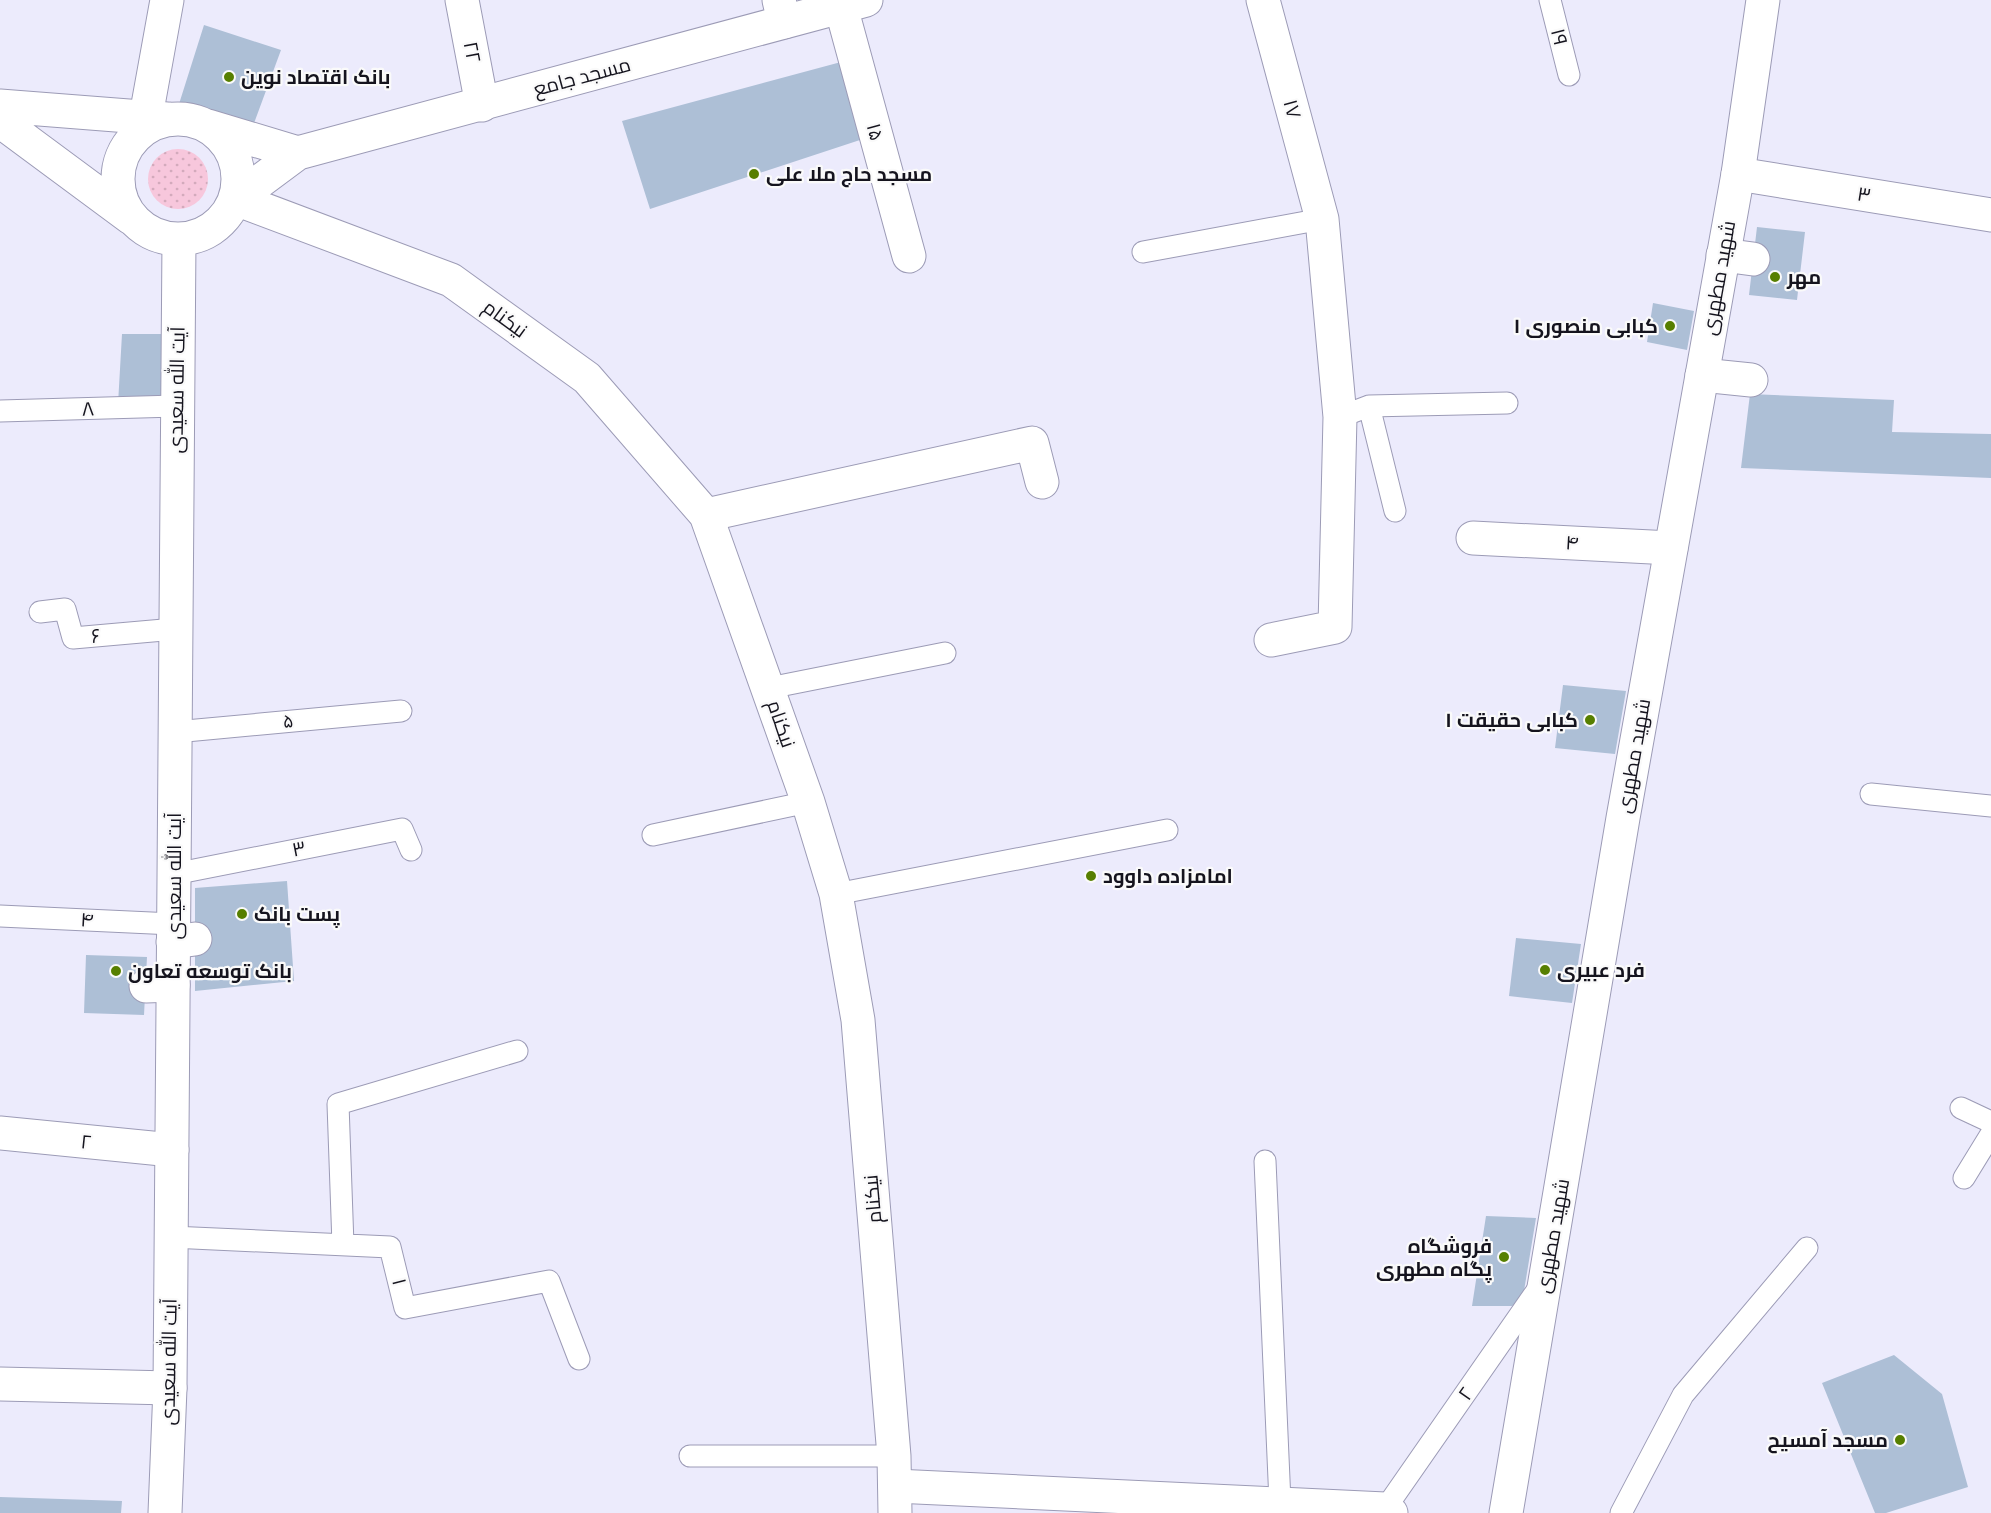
<svg xmlns="http://www.w3.org/2000/svg" width="1991" height="1513" font-family="Karla,Cairo,sans-serif">
<style>
.grass{fill:url(#grass-dots)}
.building{fill:#adbfd6}
.lines{fill:none;stroke-linecap:round;stroke-linejoin:round}
.lane-casing{stroke:#9c9bb6;stroke-width:23}
.street-casing{stroke:#9c9bb6;stroke-width:35}
.secondary-casing{stroke:#9c9bb6;stroke-width:35}
.lane{stroke:#fff;stroke-width:21}
.street{stroke:#fff;stroke-width:33}
.secondary{stroke:#fff;stroke-width:33}
.poi-dot{fill:#577f00;stroke:#fafafa;stroke-width:2}
.labels{text-anchor:middle;dominant-baseline:central;stroke-width:4.5;stroke-linejoin:round;paint-order:stroke}
.street-label{font-size:20px;fill:#15141e;stroke:#fafafa}
.poi-label{font-size:20px;font-weight:bold;fill:#15141e;stroke:#fafafa;text-anchor:start}
</style>
<defs>
<pattern id="grass-dots" width="8" height="8" patternUnits="userSpaceOnUse" patternTransform="scale(1.5)"><rect width="8" height="8" fill="#f7c7dc"/><path d="M2 2h.1M6 6h.1" fill="none" stroke="#d3aabc" stroke-width="1.8" stroke-linecap="round"/></pattern>
</defs>
<rect width="100%" height="100%" fill="#ecebfc"/>
<!-- grass -->
<path class="grass" d="M148 179a30 30 0 1 1 60 0a30 30 0 1 1-60 0Z"/>
<!-- building -->
<path class="building" d="M204 25 281 50 253 126 179 104Z
M841 62 863 139 650 209 622 121Z
M1757 227 1805 232 1797 300 1749 295Z
M1653 303 1694 311 1687 350 1647 342Z
M122 334H166L164 403 118 404Z
M1750 394 1894 400 1892 432 1991 434V478L1741 468Z
M1563 685 1626 691 1615 754 1555 748Z
M287 881 294 981 195 991V888Z
M1516 938 1581 944 1572 1003 1509 996Z
M86 955 147 957 144 1015 84 1013Z
M1486 1216 1536 1218 1523 1297 1512 1306H1472Z
M1894 1355 1942 1394 1968 1487 1886 1513H1875L1822 1383Z
M0 1497 122 1501 121 1513H0Z"/>
<g class="lines">
<!-- lane casing -->
<g class="lane-casing">
<path id="lane" d="M1550 0 1569 75
M1143 252 1322 219
M1369 406 1395 511
M0 411 176 406
M1340 417 1369 406 1507 403
M40 612 65 609 73 638 175 629
M769 688 945 653
M175 732 401 711
M1871 794 1991 806
M653 835 808 802
M174 874 402 829 411 850
M836 894 1167 830
M0 916 173 924
M1961 1108 1991 1122
M1265 1161 1280 1502
M1964 1178 1991 1134
M171 1237 390 1247 405 1308 549 1281 579 1359
M343 1245 338 1104 517 1051
M690 1456H894
M1385 1509 1538 1289
M1621 1513 1683 1395 1807 1248"/>
</g>
<!-- street casing -->
<g class="street-casing">
<path id="street" d="M462 0 482 105
M779 0 784 22
M1263 0 1322 219 1340 417 1335 627 1271 640
M841 7 909 256
M146 116 167 0
M1738 174 1991 215
M1723 255 1753 259
M1702 375 1751 380
M706 515 1032 443 1042 482
M1473 538 1671 548
M173 942 195 939
M146 986 173 985
M0 1133 172 1150
M0 1384 170 1388
M895 1486 1385 1509 1391 1513"/>
</g>
<!-- secondary casing -->
<g class="secondary-casing">
<path id="secondary" d="M0 106 167 119
M118 179a60 60 0 1 1 120 0a60 60 0 1 1-120 0Z
M0 121 131 218
M208 126 298 153
M236 199 451 280 587 378 706 515 808 802 836 894 858 1020 894 1456 895 1513
M236 199 298 153 866 0
M165 1513 170 1388 179 240
M1506 1513 1623 818 1738 174 1763 0"/>
</g>
<!-- lane -->
<use href="#lane" class="lane"/>
<!-- street -->
<use href="#street" class="street"/>
<!-- secondary -->
<use href="#secondary" class="secondary"/>
</g>
<!-- markers -->
<g class="poi-dot">
<circle cx="229" cy="77" r="6"/>
<circle cx="754" cy="174" r="6"/>
<circle cx="1775" cy="277" r="6"/>
<circle cx="1670" cy="326" r="6"/>
<circle cx="1590" cy="720" r="6"/>
<circle cx="1091" cy="876" r="6"/>
<circle cx="242" cy="914" r="6"/>
<circle cx="1545" cy="970" r="6"/>
<circle cx="116" cy="971" r="6"/>
<circle cx="1504" cy="1257" r="6"/>
<circle cx="1900" cy="1440" r="6"/>
</g>
<g class="labels">
<!-- street labels -->
<g class="street-label">
<text transform="translate(1559 37) rotate(76)">۱۹</text>
<text transform="translate(472 52) rotate(79)">۲۲</text>
<text transform="translate(582 77) rotate(-15)">مسجد جامع</text>
<text transform="translate(1292 109) rotate(75)">۱۷</text>
<text transform="translate(875 132) rotate(75)">۱۵</text>
<text transform="translate(1864 195) rotate(9)">۳</text>
<text transform="translate(1719 278) rotate(-80)">شهید مطهری</text>
<text transform="translate(505 319) rotate(36)">نیکنام</text>
<text transform="translate(177 390) rotate(-89)">آیت الله سعیدی</text>
<text transform="translate(88 409) rotate(-2)">۸</text>
<text transform="translate(1572 543) rotate(3)">۴</text>
<text transform="translate(96 636) rotate(-5)">۶</text>
<text transform="translate(288 721) rotate(-5)">۵</text>
<text transform="translate(781 724) rotate(71)">نیکنام</text>
<text transform="translate(1634 756) rotate(-80)">شهید مطهری</text>
<text transform="translate(299 849) rotate(-11)">۳</text>
<text transform="translate(174 876) rotate(-90)">آیت الله سعیدی</text>
<text transform="translate(87 920) rotate(3)">۴</text>
<text transform="translate(86 1142) rotate(6)">۲</text>
<text transform="translate(873 1199) rotate(-95)">نیکنام</text>
<text transform="translate(1553 1236) rotate(-80)">شهید مطهری</text>
<text transform="translate(399 1282) rotate(76)">۱</text>
<text transform="translate(169 1362) rotate(-89)">آیت الله سعیدی</text>
<text transform="translate(1466 1394) rotate(-55)">۲</text>
</g>
<!-- poi labels -->
<g class="poi-label">
<text x="241" y="77">بانک اقتصاد نوین</text>
<text x="766" y="174">مسجد حاج ملا علی</text>
<text x="1787" y="277">مهر</text>
<text x="1658" y="326" text-anchor="end">کبابی منصوری ۱</text>
<text x="1578" y="720" text-anchor="end">کبابی حقیقت ۱</text>
<text x="1103" y="876">امامزاده داوود</text>
<text x="254" y="914">پست بانک</text>
<text x="1557" y="970">فرد عبیری</text>
<text x="128" y="971">بانک توسعه تعاون</text>
<text x="1492" y="1246" text-anchor="end">فروشگاه<tspan x="1492" dy="23">پگاه مطهری</tspan></text>
<text x="1888" y="1440" text-anchor="end">مسجد آمسیح</text>
</g>
</g>
</svg>
